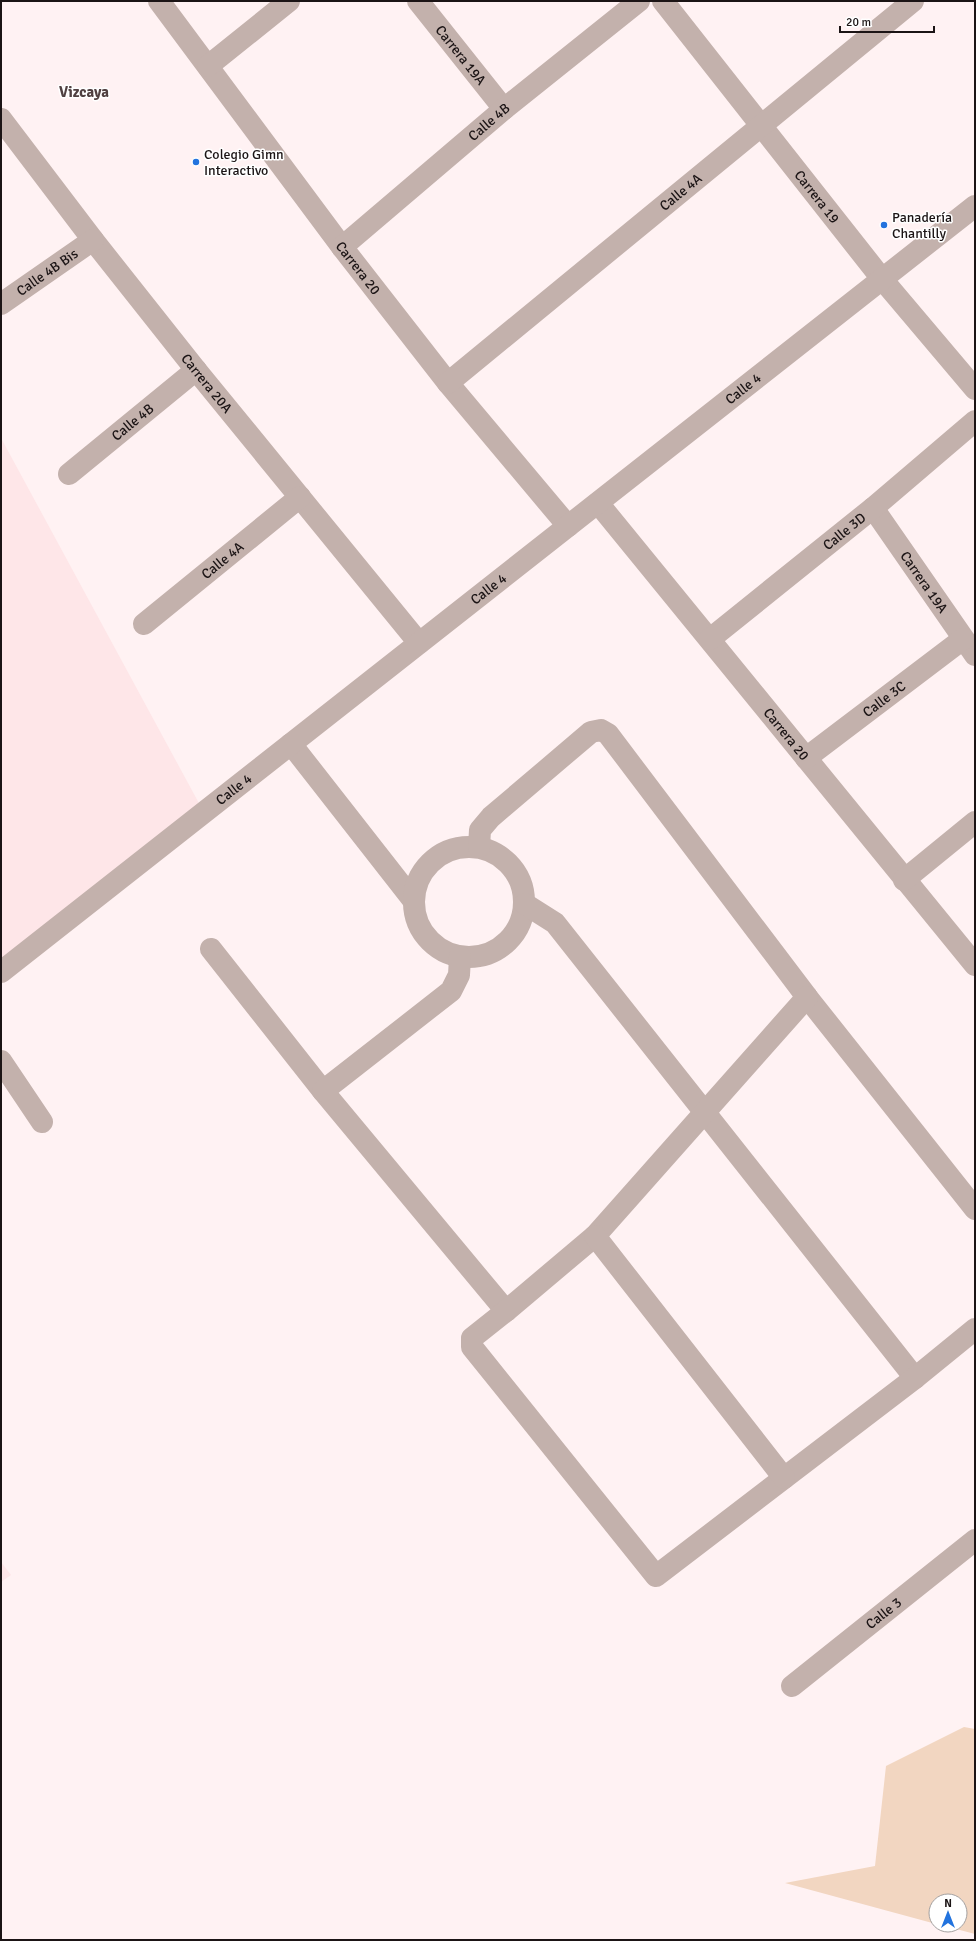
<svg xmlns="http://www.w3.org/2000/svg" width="976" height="1941" font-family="Signika,sans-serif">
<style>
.built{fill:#fee6e8}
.green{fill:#f2d6c1}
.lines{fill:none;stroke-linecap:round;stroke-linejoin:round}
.minor{stroke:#c3b1ac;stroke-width:22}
.poi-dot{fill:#2273de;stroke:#fff;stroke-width:1.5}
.labels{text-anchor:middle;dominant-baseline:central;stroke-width:3;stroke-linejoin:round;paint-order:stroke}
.street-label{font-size:14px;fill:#1b1415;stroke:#fff}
.poi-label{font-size:14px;fill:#1b1415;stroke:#fff;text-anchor:start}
.neighbourhood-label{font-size:15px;font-weight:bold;fill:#504041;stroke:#fff}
</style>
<rect width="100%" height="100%" fill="#fff2f3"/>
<!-- built -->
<path class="built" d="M1 438 201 807 1 963Z
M1 1562 11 1575 1 1582Z"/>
<!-- green -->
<path class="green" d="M964 1727 975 1729V1934L941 1925H960V1901H936V1924L785 1883 875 1866 886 1766Z"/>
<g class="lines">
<!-- minor -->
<g class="minor">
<path id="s1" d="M159 1 342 247 448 383 568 526"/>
<path id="s2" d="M418 1 504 109"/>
<path id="s3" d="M663 1 882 279 975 389"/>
<path d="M208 66 289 1"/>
<path id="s4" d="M1 119 93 240 196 370 419 643"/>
<path id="s5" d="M342 247 504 109 639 1"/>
<path id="s6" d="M1 304 93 240"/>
<path id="s7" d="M448 383 913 1"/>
<path id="s8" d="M69 474 196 370"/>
<path id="s9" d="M598 503 975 965"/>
<path id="s10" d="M873 508 975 655"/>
<path id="s11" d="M144 624 300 497"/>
<path id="s12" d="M710 639 873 508 975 421"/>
<path d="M291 744 413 900"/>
<path id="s13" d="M806 758 963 639"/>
<circle cx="469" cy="902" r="55"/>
<path d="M479 847 480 830 491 817 591 732 601 730 608 734 807 997 975 1209"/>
<path d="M904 880 975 822"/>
<path d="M525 904 555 923 915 1378"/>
<path d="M211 949 323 1091 506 1311"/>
<path id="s14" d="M1 972 975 206"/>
<path d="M807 997 595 1236 506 1311 472 1338V1347L656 1576 915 1378 975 1329"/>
<path d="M1 1061 42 1122"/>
<path d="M323 1091 451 991 459 975 460 957"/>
<path d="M595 1236 784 1478"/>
<path id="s15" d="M792 1686 975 1540"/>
</g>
</g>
<!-- markers -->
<g class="poi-dot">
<circle cx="196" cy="162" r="4"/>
<circle cx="884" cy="225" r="4"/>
</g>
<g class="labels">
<!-- street labels -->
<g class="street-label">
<text stroke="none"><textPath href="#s2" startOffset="69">Carrera 19A</textPath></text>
<text stroke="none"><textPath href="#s5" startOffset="193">Calle 4B</textPath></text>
<text stroke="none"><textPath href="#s7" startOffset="301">Calle 4A</textPath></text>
<text stroke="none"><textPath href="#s3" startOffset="249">Carrera 19</textPath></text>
<text stroke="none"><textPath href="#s1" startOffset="333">Carrera 20</textPath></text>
<text stroke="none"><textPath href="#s6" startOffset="56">Calle 4B Bis</textPath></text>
<text stroke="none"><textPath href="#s4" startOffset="335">Carrera 20A</textPath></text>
<text stroke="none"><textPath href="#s14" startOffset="944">Calle 4</textPath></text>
<text stroke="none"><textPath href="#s8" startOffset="82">Calle 4B</textPath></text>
<text stroke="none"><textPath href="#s12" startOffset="172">Calle 3D</textPath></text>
<text stroke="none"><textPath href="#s11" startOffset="101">Calle 4A</textPath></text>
<text stroke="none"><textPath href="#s10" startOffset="90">Carrera 19A</textPath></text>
<text stroke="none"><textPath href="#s14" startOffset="620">Calle 4</textPath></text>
<text stroke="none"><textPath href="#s13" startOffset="98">Calle 3C</textPath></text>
<text stroke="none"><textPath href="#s9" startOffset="298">Carrera 20</textPath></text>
<text stroke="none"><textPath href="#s14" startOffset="296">Calle 4</textPath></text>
<text stroke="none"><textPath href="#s15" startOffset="117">Calle 3</textPath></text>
</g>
<!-- poi labels -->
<g class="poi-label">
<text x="204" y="154">Colegio Gimn<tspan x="204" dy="16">Interactivo</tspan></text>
<text x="892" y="217">Panadería<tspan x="892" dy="16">Chantilly</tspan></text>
</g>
<!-- neighbourhood labels -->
<g class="neighbourhood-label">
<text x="84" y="92">Vizcaya</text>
</g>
</g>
<!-- border -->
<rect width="976" height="1941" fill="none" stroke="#1b1415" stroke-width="4"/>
<!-- north arrow -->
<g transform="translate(948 1913)"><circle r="19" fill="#ffffff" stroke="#a4a1a1"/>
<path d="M0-3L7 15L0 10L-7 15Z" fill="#2273de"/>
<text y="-6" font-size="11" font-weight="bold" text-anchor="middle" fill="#1b1415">N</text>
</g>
<!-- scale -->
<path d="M840 26v6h94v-6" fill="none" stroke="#1b1415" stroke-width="2"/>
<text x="846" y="26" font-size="12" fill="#1b1415" stroke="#ffffff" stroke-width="3" paint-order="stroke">20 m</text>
</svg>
